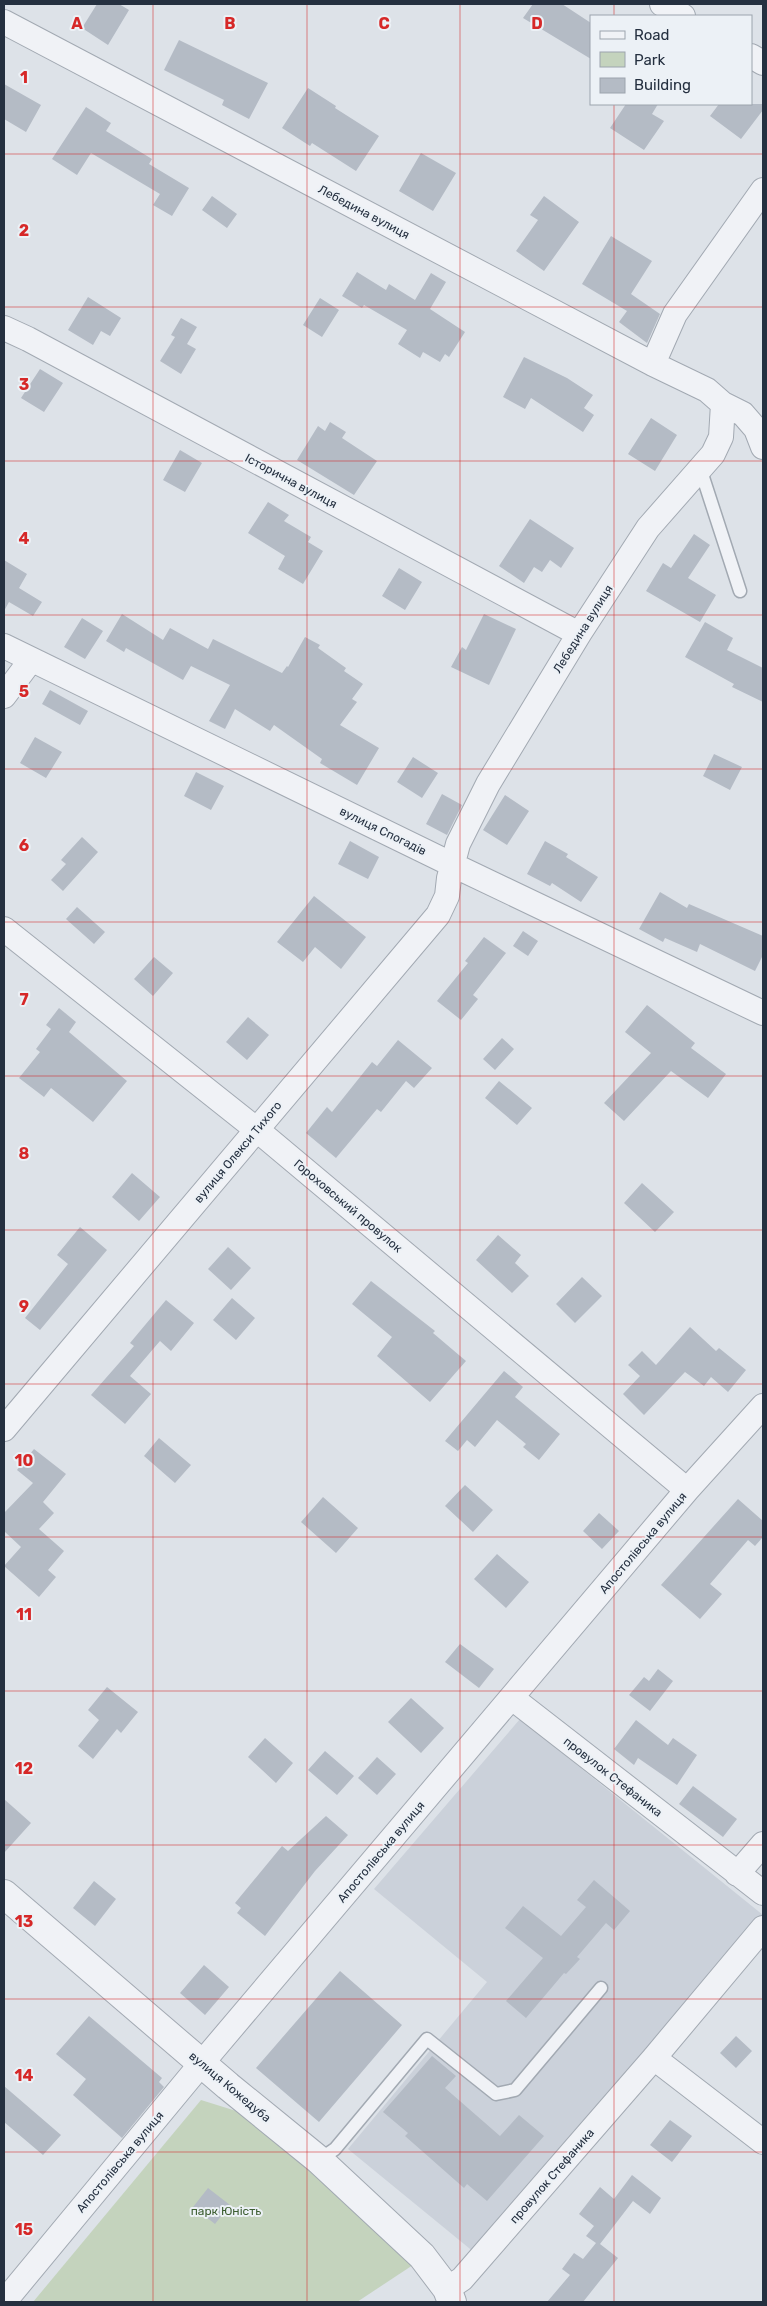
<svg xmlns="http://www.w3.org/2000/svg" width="767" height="2306" font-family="Rubik,sans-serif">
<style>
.built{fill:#cbd1da}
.green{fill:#c4d3bd}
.building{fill:#b4bbc5}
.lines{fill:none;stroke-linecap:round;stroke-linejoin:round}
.service-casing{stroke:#a2a9b2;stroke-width:15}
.minor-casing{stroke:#a2a9b2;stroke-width:26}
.tertiary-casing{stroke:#a2a9b2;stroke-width:30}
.service{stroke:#f0f2f6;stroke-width:12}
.minor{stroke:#f0f2f6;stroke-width:24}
.tertiary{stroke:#f0f2f6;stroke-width:28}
.grid{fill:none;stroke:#d62828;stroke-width:1;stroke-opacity:0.55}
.labels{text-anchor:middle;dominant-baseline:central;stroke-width:4;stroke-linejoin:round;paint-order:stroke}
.street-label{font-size:12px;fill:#253040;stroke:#ecf1f6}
.park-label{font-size:12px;fill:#3c5d31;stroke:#ecf1f6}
.grid-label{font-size:16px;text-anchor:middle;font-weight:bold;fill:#d62828;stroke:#ecf1f6;stroke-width:4;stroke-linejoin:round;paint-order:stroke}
</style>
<rect width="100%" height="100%" fill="#dde2e8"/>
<!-- built -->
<path class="built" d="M520 1719 763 1915 475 2253 348 2149 487 1982 374 1889Z"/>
<!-- green -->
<path class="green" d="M201 2100 249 2115 416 2263 357 2302H33Z"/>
<!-- building -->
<path class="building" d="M97 4H119L129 10 108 45 82 28Z
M533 4H562L591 23V59L523 18Z
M179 40 268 83 249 119 222 105 224 100 164 70Z
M4 84 41 105 26 132 4 119Z
M308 88 336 106 335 108 379 136 356 171 312 143 310 146 282 128Z
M626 104H658L652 114 664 121 644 150 610 128Z
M719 104H763V110L741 139 710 116Z
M86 107 111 123 106 131 152 159 149 164 189 188 172 216 153 205 160 194 91 153 77 175 52 159Z
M421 153 456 173 433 211 399 191Z
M212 196 237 214 227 228 202 210Z
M544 196 579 222 544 271 516 251 538 220 530 215Z
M611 236 652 261 631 294 660 314 647 343 619 322 627 311 582 284Z
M357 272 386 290 389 284 415 300 431 273 446 282 430 309 465 332 449 357 445 354 440 362 423 352 420 358 398 344 407 330 364 305 362 308 342 296Z
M88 297 121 318 110 336 101 331 93 345 68 330Z
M320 298 339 310 322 337 303 325Z
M181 318 197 327 187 344 196 349 181 374 160 361 175 337 171 335Z
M524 357 567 378 593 395 584 408 594 415 583 432 531 398 525 409 503 397Z
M40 369 63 383 44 412 21 398Z
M651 418 677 435 655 471 628 454Z
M330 422 346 432 342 438 377 461 354 495 297 460 318 426 325 431Z
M180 450 202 463 185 492 163 480Z
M268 502 289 515 284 521 311 537 308 542 323 551 303 584 278 569 285 556 248 533Z
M530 519 574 548 561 568 550 560 542 572 534 567 524 583 499 566Z
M694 534 710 545 688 578 716 595 700 622 646 591 663 563 671 568Z
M4 560 27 574 19 588 42 602 33 616 9 602 4 611Z
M399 568 422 582 405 610 382 596Z
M122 614 163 640 170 628 208 649 213 639 282 673 287 666 288 667 305 637 320 645 318 648 346 668 344 671 363 684 352 699 357 702 340 725 379 748 357 785 320 763 322 759 274 725 270 731 235 709 225 729 209 721 230 685 191 666 183 680 126 648 124 652 106 641Z
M484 614 516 629 489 685 451 667 462 647 466 650Z
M82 618 103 631 85 659 64 647Z
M705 622 733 638 727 650 763 668V702L732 687 734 684 685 657Z
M50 690 88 711 80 725 42 704Z
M35 737 62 752 46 778 20 763Z
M714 754 742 767 730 790 703 776Z
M413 757 438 773 422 798 397 782Z
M196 772 224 786 211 810 184 796Z
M442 794 462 805 447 835 426 824Z
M505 795 529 811 507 845 483 830Z
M82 837 98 852 63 891 51 880 66 864 61 860Z
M350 841 379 857 368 879 338 864Z
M545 841 568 854 566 857 598 877 581 902 552 883 550 886 527 874Z
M660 892 687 908 689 904 763 936V955L755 971 700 944 697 952 665 938 663 942 639 929Z
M314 896 366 937 341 969 315 947 303 962 277 942Z
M77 907 105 932 94 944 66 919Z
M523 931 538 941 528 956 513 946Z
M484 937 506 953 473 995 478 999 461 1020 437 1001 468 963 465 961Z
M154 957 173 973 153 996 134 979Z
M647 1005 695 1043 691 1048 726 1074 708 1098 671 1071 624 1121 604 1103 651 1053 625 1032Z
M59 1008 76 1022 69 1032 127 1081 93 1122 51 1088 44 1097 19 1078 40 1052 36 1049 51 1029 46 1025Z
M248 1017 269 1035 247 1060 226 1042Z
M502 1038 514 1049 495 1070 483 1059Z
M398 1040 432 1068 414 1088 406 1081 381 1112 377 1109 336 1158 306 1133 327 1107 332 1112 372 1062 377 1066Z
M499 1081 532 1108 517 1125 485 1098Z
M132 1173 160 1197 139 1221 112 1197Z
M642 1183 674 1212 655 1232 624 1203Z
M80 1227 107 1250 40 1330 25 1318 68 1264 57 1255Z
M498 1235 521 1255 515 1263 529 1276 512 1293 476 1260Z
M228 1247 251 1268 231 1290 208 1269Z
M582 1277 602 1296 575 1323 556 1304Z
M371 1281 435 1331 433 1333 466 1361 430 1402 377 1356 392 1337 352 1304Z
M232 1298 255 1318 236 1340 213 1320Z
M166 1300 194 1323 171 1351 160 1341 130 1376 151 1394 125 1424 91 1395 134 1346 130 1343Z
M690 1327 716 1351 719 1348 746 1370 728 1392 711 1377 704 1386 685 1372 644 1415 623 1394 640 1376 628 1365 642 1351 656 1365Z
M504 1371 523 1387 515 1397 560 1434 539 1460 523 1447 526 1444 497 1420 475 1447 467 1440 458 1451 445 1441Z
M159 1438 191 1465 175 1483 144 1456Z
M34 1449 66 1474 43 1502 54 1513 39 1529 64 1551 48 1570 56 1577 39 1597 4 1566 21 1547 4 1531V1513L33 1483 17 1470Z
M465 1485 493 1510 473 1532 445 1506Z
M323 1497 358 1528 336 1553 301 1522Z
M738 1499 763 1521V1537L755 1546 748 1540 710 1584 722 1594 700 1619 661 1585Z
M599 1513 619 1531 602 1549 583 1531Z
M497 1554 529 1582 506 1608 474 1579Z
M460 1644 494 1669 479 1688 445 1662Z
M658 1669 673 1681 650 1711 629 1695 644 1677 649 1681Z
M107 1687 138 1712 121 1733 117 1729 93 1759 78 1746 99 1720 88 1710Z
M411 1698 444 1728 421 1753 388 1722Z
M636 1720 668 1745 673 1738 697 1755 677 1785 638 1758 634 1765 614 1749Z
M265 1738 293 1763 276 1783 248 1757Z
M325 1751 354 1776 337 1795 308 1770Z
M377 1757 396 1774 377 1795 358 1778Z
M693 1786 737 1819 723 1837 679 1804Z
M4 1799 31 1823 4 1853Z
M326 1816 348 1835 315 1871 265 1936 237 1913 241 1908 235 1903 282 1846 288 1851Z
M594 1880 630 1911 614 1930 606 1923 577 1957 580 1959 566 1974 564 1973 526 2018 506 2001 543 1958 505 1928 523 1906 561 1936 586 1907 577 1900Z
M94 1881 116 1899 95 1926 73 1908Z
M204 1965 229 1987 205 2015 180 1993Z
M340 1971 402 2025 319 2122 256 2068Z
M89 2016 162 2078 159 2082 164 2087 122 2138 73 2095 86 2079 56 2054Z
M736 2036 752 2051 736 2068 720 2053Z
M432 2056 456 2076 445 2088 500 2136 519 2115 544 2136 487 2201 467 2184 464 2188 405 2136 408 2133 383 2112Z
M4 2086 61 2135 43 2155 4 2122Z
M670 2120 692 2136 672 2162 650 2145Z
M632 2175 661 2198 650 2214 633 2201 600 2244 618 2258 583 2302H547L570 2275 562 2269 574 2253 583 2259 596 2243 586 2236 594 2226 579 2214 600 2187 614 2199Z
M208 2188 230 2205 215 2224 193 2207Z"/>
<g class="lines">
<!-- service casing -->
<g class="service-casing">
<path id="service" d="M700 468 740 591
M319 2160 335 2149 427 2039 496 2094 515 2090 601 1988"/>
</g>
<!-- minor casing -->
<g class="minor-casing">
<path id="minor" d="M662 4 683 16
M4 22 653 364 707 390 723 404 743 414 756 429 763 447
M751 56 763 63
M4 328 28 339 579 634
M653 364 675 314 763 190
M4 646 453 865 763 1013
M4 696 31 660
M4 929 256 1129 687 1490
M4 1429 438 915 447 896 449 878 458 844 488 784 579 634 648 528 713 454 721 437 723 404
M512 1698 763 1893
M737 1874 763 1844
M654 2058 763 2142
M447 2289 462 2279 654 2058 763 1928
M4 2302 201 2064 687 1490 763 1406"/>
</g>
<!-- tertiary casing -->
<g class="tertiary-casing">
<path id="tertiary" d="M4 1894 228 2086 319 2160 422 2256 447 2289 452 2302"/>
</g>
<!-- service -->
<use href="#service" class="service"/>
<!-- minor -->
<use href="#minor" class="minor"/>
<!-- tertiary -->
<use href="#tertiary" class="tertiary"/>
</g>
<!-- grid -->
<path class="grid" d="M153 4V2302M307 4V2302M460 4V2302M614 4V16M614 104V2302M4 154H763M4 307H763M4 461H763M4 615H763M4 769H763M4 922H763M4 1076H763M4 1230H763M4 1384H763M4 1537H763M4 1691H763M4 1845H763M4 1999H763M4 2152H763"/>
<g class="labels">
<!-- street labels -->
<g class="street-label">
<text transform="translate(364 212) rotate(28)">Лебедина вулиця</text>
<text transform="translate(291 481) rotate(28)">Історична вулиця</text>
<text transform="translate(583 629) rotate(-58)">Лебедина вулиця</text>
<text transform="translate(383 831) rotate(26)">вулиця Спогадів</text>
<text transform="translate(238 1152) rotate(-50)">вулиця Олекси Тихого</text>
<text transform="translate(348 1206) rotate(40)">Гороховський провулок</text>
<text transform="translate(643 1543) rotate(-50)">Апостолівська вулиця</text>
<text transform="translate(613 1777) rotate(38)">провулок Стефаника</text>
<text transform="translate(381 1852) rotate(-50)">Апостолівська вулиця</text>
<text transform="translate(230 2087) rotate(40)">вулиця Кожедуба</text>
<text transform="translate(120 2162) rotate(-50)">Апостолівська вулиця</text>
<text transform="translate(552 2176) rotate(-49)">провулок Стефаника</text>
</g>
<!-- park labels -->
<g class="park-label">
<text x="226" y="2211">парк Юність</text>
</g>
</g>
<g class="grid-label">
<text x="77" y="29">A</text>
<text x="230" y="29">B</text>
<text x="384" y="29">C</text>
<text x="537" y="29">D</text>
<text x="24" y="83">1</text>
<text x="24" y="236">2</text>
<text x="24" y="390">3</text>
<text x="24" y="544">4</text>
<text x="24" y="697">5</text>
<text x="24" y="851">6</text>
<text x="24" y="1005">7</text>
<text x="24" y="1159">8</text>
<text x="24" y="1312">9</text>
<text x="24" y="1466">10</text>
<text x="24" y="1620">11</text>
<text x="24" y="1774">12</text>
<text x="24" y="1927">13</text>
<text x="24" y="2081">14</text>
<text x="24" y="2235">15</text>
</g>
<!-- border -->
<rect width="767" height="2306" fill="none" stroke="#253040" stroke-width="10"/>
<!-- legend -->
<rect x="590" y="15" width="162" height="90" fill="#ecf1f6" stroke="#9ca4ad"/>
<rect x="600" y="31" width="25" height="8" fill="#f0f2f6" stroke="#9ca4ad"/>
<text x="634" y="40" font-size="15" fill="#253040">Road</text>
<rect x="600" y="52" width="25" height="15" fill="#c4d3bd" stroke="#9ca4ad"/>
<text x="634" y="65" font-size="15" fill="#253040">Park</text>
<rect x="600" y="78" width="25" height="15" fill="#b4bbc5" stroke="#9ca4ad"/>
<text x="634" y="90" font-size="15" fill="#253040">Building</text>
</svg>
